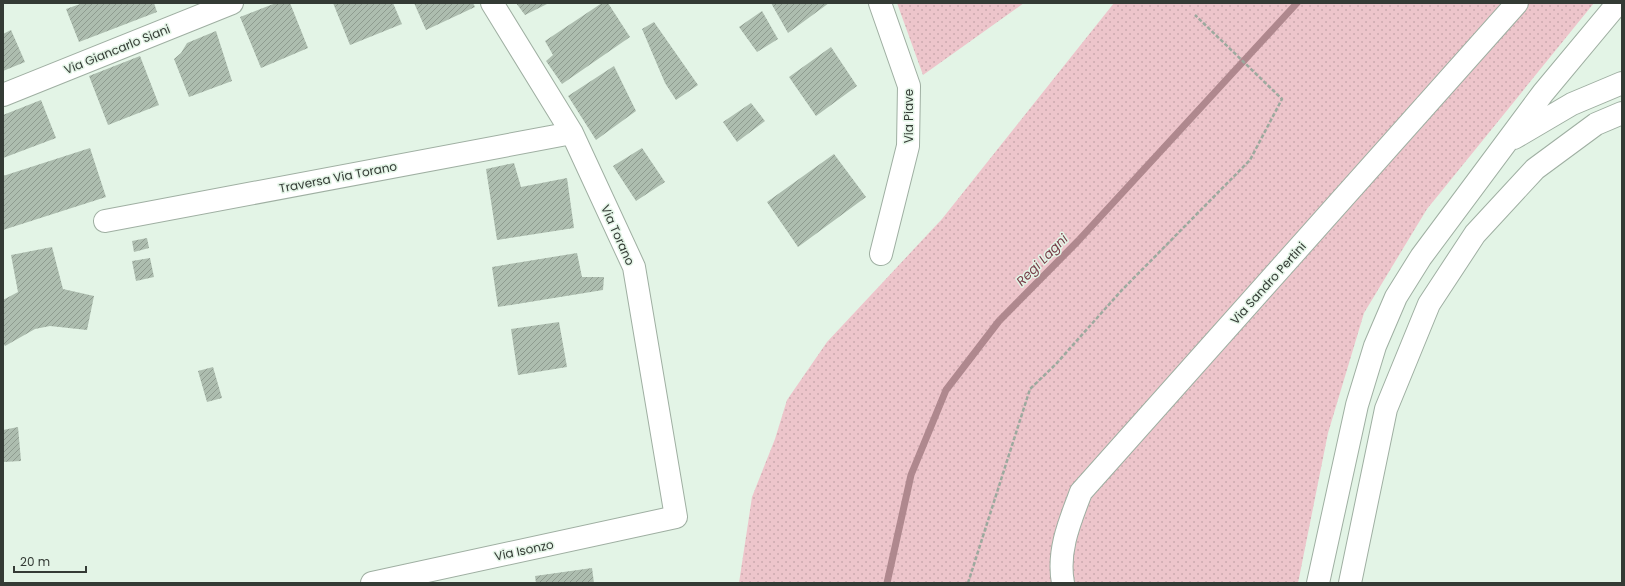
<svg xmlns="http://www.w3.org/2000/svg" width="1625" height="586" font-family="Poppins,sans-serif">
<style>
.grass{fill:url(#grass-dots)}
.lines{fill:none;stroke-linecap:round;stroke-linejoin:round}
.stream{stroke:#af888e;stroke-width:7}
.building{fill:url(#building-hatch)}
.minor-casing{stroke:#9fafa2;stroke-width:24}
.path{stroke:#9ca99e;stroke-width:2.5;stroke-dasharray:4 2;stroke-linecap:butt}
.minor{stroke:#fff;stroke-width:22}
.labels{text-anchor:middle;dominant-baseline:central;stroke-width:3;stroke-linejoin:round;paint-order:stroke}
.street-label{font-size:12px;fill:#343b35;stroke:#e3f4e6}
.water-label{font-size:13px;font-style:italic;fill:#773e49;stroke:#e3f4e6}
</style>
<defs>
<pattern id="grass-dots" width="8" height="8" patternUnits="userSpaceOnUse"><rect width="8" height="8" fill="#edc5cb"/><path d="M2 2h.1M6 6h.1" fill="none" stroke="#ccaaaf" stroke-width="1.8" stroke-linecap="round"/></pattern>
<pattern id="building-hatch" width="6" height="6" patternUnits="userSpaceOnUse"><rect width="6" height="6" fill="#adbdaf"/><path d="M-1 1l2-2M0 6l6-6M5 7l2-2" fill="none" stroke="#8e9b8f"/></pattern>
</defs>
<rect width="100%" height="100%" fill="#e3f4e6"/>
<!-- grass -->
<path class="grass" d="M897 3H1024L923 75Z
M1114 3H1594L1427 209 1364 313 1328 433 1298 583H739L752 497 775 439 787 400 827 342 942 219Z"/>
<g class="lines">
<!-- stream -->
<path class="stream" d="M887 583 911 475 946 390 999 321 1078 241 1297 3"/>
</g>
<!-- building -->
<path class="building" d="M83 3H154L157 12 79 42 66 9Z
M276 3H290L308 48 261 68 240 17Z
M333 3H393L402 24 350 45Z
M414 3H473L475 7 426 30Z
M516 3H549L525 15Z
M602 3H608L630 37 562 84 546 61 553 55 545 41Z
M771 3H829L788 33Z
M762 11 778 39 757 52 739 27Z
M654 22 698 85 676 100 665 83 642 29Z
M11 30 25 62 3 71V34Z
M216 31 232 81 189 97 174 59 181 53 187 43Z
M831 47 857 86 816 116 789 77Z
M140 56 159 105 108 125 89 76Z
M614 66 636 111 596 140 568 96Z
M41 100 56 138 3 158V115Z
M751 103 765 121 737 142 723 122Z
M90 148 106 197 3 230V176Z
M642 148 665 182 636 201 613 166Z
M834 154 866 197 798 247 767 202Z
M514 163 521 187 567 178 574 228 497 240 486 169Z
M147 238 149 248 134 252 132 241Z
M52 247 63 289 94 296 87 330 50 326 35 329 5 346 3 343V300L18 292 11 255Z
M577 253 582 277H604L603 290 498 307 492 267Z
M150 258 154 277 136 281 132 261Z
M559 322 567 367 518 375 511 329Z
M213 367 222 398 207 402 198 371Z
M18 427 21 461 3 462V430Z
M592 568 594 583H536L535 576Z"/>
<g class="lines">
<!-- minor casing -->
<g class="minor-casing">
<path id="minor" d="M880 3 909 86 908 146 881 254
M3 95 232 3
M1514 138 1572 104 1622 83
M105 221 572 133
M372 583 676 517 634 267 572 133 492 3
M1063 583C1057 551 1070 521 1081 492L1517 3
M1318 583 1357 405 1375 346 1396 297 1421 257 1543 93 1618 3
M1350 583 1386 409 1429 304 1475 234 1535 169 1596 124 1622 113"/>
</g>
<!-- path -->
<path class="path" d="M968 583 1030 389 1056 364 1121 291 1250 160 1282 99 1195 15"/>
<!-- minor -->
<use href="#minor" class="minor"/>
</g>
<g class="labels">
<!-- street labels -->
<g class="street-label">
<text transform="translate(117 49) rotate(-22)">Via Giancarlo Siani</text>
<text transform="translate(908 116) rotate(-90)">Via Piave</text>
<text transform="translate(338 177) rotate(-11)">Traversa Via Torano</text>
<text transform="translate(618 235) rotate(66)">Via Torano</text>
<text transform="translate(1268 283) rotate(-48)">Via Sandro Pertini</text>
<text transform="translate(524 550) rotate(-12)">Via Isonzo</text>
</g>
<!-- water labels -->
<g class="water-label">
<text transform="translate(1042 260) rotate(-45)">Regi Lagni</text>
</g>
</g>
<!-- border -->
<rect width="1625" height="586" fill="none" stroke="#343b35" stroke-width="8"/>
<!-- scale -->
<path d="M14 566v6h72v-6" fill="none" stroke="#343b35" stroke-width="2"/>
<text x="20" y="566" font-size="12" fill="#343b35" stroke="#e3f4e6" stroke-width="3" paint-order="stroke">20 m</text>
</svg>
